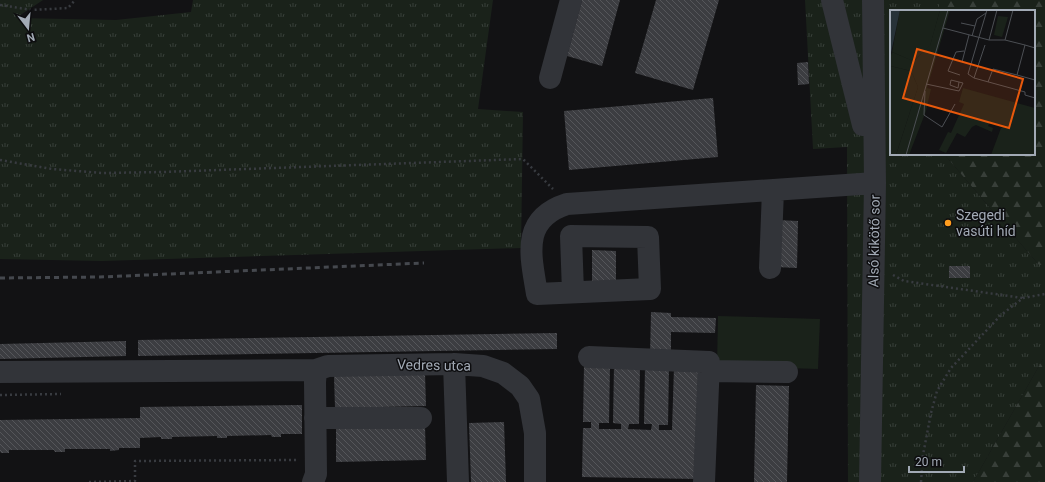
<svg xmlns="http://www.w3.org/2000/svg" width="1045" height="482" font-family="Roboto,sans-serif">
<style>
.grass{fill:url(#grass-tufts)}
.forest{fill:url(#forest-firs)}
.green{fill:#1a221a}
.building{fill:url(#building-back-hatch)}
.lines{fill:none;stroke-linecap:round;stroke-linejoin:round}
.path{stroke:#383b40;stroke-width:2.5;stroke-dasharray:2 3;stroke-linecap:butt}
.minor{stroke:#323439;stroke-width:22}
.rail{stroke:#45484e;stroke-width:3;stroke-dasharray:5 4;stroke-linecap:butt}
.poi-dot{fill:#ff9d1e;stroke:#0d0d0f;stroke-width:1.5}
.labels{text-anchor:middle;dominant-baseline:central;stroke-width:3;stroke-linejoin:round;paint-order:stroke}
.poi-label{font-size:14px;fill:#a2aab5;stroke:#0d0d0f;text-anchor:start}
.street-label{font-size:14px;fill:#a2aab5;stroke:#0d0d0f}
.inset-road{fill:none;stroke:#4c4f54;stroke-width:1}
.view{fill:#e8590c;fill-opacity:0.15;stroke:#e8590c;stroke-width:2}
.inset-edge{fill:none;stroke:#a2aab5;stroke-width:2}
</style>
<defs>
<pattern id="grass-tufts" width="24" height="20" patternUnits="userSpaceOnUse"><rect width="24" height="20" fill="#1a221a"/><path d="M3 7l-1-3M5 7V3M7 7l1-3M15 17l-1-3M17 17v-4M19 17l1-3" fill="none" stroke="#383f39"/></pattern>
<pattern id="forest-firs" width="22" height="20" patternUnits="userSpaceOnUse"><rect width="22" height="20" fill="#1a221a"/><path d="M5 1l3.5 6h-7zM16 11l3.5 6h-7z" fill="#383f39"/></pattern>
<pattern id="building-back-hatch" width="6" height="6" patternUnits="userSpaceOnUse"><rect width="6" height="6" fill="#3c3d41"/><path d="M-1 5l2 2M0 0l6 6M5-1l2 2" fill="none" stroke="#55565a"/></pattern>
</defs>
<rect width="100%" height="100%" fill="#121214"/>
<!-- grass -->
<path class="grass" d="M0 0H43L16 18 116 20 191 12 193 0H493L478 109 523 112 521 248 102 261 0 259Z
M805 0H939V11H891V154H944L1039 265H1045V359H1043L973 482H848L847 147 813 149Z"/>
<!-- forest -->
<path class="forest" d="M939 0H1045V265H1039L944 154H1034V11H939Z
M1043 359H1045V482H973Z"/>
<!-- green -->
<path class="green" d="M718 316 820 319 818 369 717 366Z"/>
<!-- building -->
<path class="building" d="M582 0H620L602 66 567 56Z
M656 0H719L693 90 635 73Z
M808 62 809 84 798 85 797 63Z
M713 98 718 157 569 170 564 111Z
M777 220 798 221 797 268 776 267Z
M592 250 616 251V282H592Z
M949 266H970V278H949Z
M651 312 671 313V317L716 318 715 333 671 332V356H650Z
M557 333V349L138 356V340Z
M126 341V356L0 359V344Z
M584 365H610L609 423H599V429H621V424L613 423 614 365 640 366 639 424H629L628 429 651 430 652 424H644L645 366 669 367 668 425H659V430H672L674 367 700 368 698 479 582 477 583 428H591V422H583Z
M425 373 426 406 335 408 334 376Z
M756 385 789 386 787 482H754Z
M302 405V434H281V437H272L271 435 227 436V438H217V436L172 437V439H161V437L140 438V448H119V450L110 451V449H65V452H55L54 450H9V453H1L0 451V420L140 418V407Z
M504 422 506 482H471L469 423Z
M425 426 426 460 336 462V428Z"/>
<g class="lines">
<!-- path -->
<path class="path" d="M0 5 32 10 68 8 75 0
M0 160 52 169 102 173 163 172 523 159 553 189
M893 275 904 281 1023 298
M0 395 61 394
M89 482 135 481V461L297 460
M921 482 923 455 931 413 937 391 951 368 1001 315 1023 298 1045 294"/>
<!-- minor -->
<path class="minor" d="M832 0 863 125 874 126
M550 78 571 0
M770 268 773 190
M573 292 571 236 648 237 650 289 537 294C531 256 520 219 567 204L875 183
M589 357 709 362 704 482
M454 364 458 482
M709 371 787 372
M0 372 316 370 328 366 454 364 483 366 503 373 520 386 529 399 535 433V482
M315 418H421
M313 482 316 474 315 382 316 370
M870 482 875 183 873 0"/>
<!-- rail -->
<path class="rail" d="M0 278 100 277 424 263"/>
</g>
<!-- markers -->
<circle class="poi-dot" cx="948" cy="223" r="4"/>
<g class="labels">
<!-- poi labels -->
<g class="poi-label">
<text x="956" y="215">Szegedi<tspan x="956" dy="16">vasúti híd</tspan></text>
</g>
<!-- street labels -->
<g class="street-label">
<text transform="translate(874 241) rotate(-89)">Alsó kikötő sor</text>
<text transform="translate(434 365) rotate(1)">Vedres utca</text>
</g>
</g>
<!-- overview -->
<g transform="translate(890 10)">
<rect width="145" height="145" fill="#121214"/>
<path d="M50 0H60L37 78 41 79 36 101 19 145H6L28 77 21 61 0 56V48L2 42 24 51 40 35ZM73 78 145 98V145H101L111 118 117 116 100 112 98 116 103 118 102 122 86 115 82 117 75 127 67 123 56 143 49 140 58 122 61 123 74 94 69 92Z" fill="#1a221a"/>
<path d="M10 0H50L40 36 23 51 2 42ZM0 56 21 61 28 77 6 145H0Z" fill="#1a221a"/>
<path d="M108 6 118 7 112 27 104 25Z" fill="#1a221a"/>
<path d="M0 0H10L0 48Z" fill="#273238"/>
<path class="inset-road" d="M97 0 78 64 84 68 135 82V85L145 88M71 13 85 16M53 18 99 30H115L135 35M82 26 87 9 96 3M99 30 107 0M115 30 123 0M145 38 135 35 127 65 145 70M72 52 79 25M70 65 58 61 66 42 74 41M84 68 95 35M98 72 103 59 127 65M36 74 69 81 73 73 61 70 60 75 68 78 69 72M35 81 34 105 52 117 65 94M16 145 58 0"/>
<path class="view" d="M27 39 133 69 119 118 13 88Z"/>
<rect width="145" height="145" class="inset-edge"/>
</g>
<!-- north arrow -->
<g transform="translate(28 28) rotate(164)" stroke="#0d0d0f" stroke-width="3" paint-order="stroke">
<path d="M0-3L7 15L0 10L-7 15Z" fill="#a2aab5"/>
<text y="-6" font-size="11" font-weight="bold" text-anchor="middle" fill="#a2aab5">N</text>
</g>
<!-- scale -->
<path d="M909 466v6h55v-6" fill="none" stroke="#a2aab5" stroke-width="2"/>
<text x="915" y="466" font-size="12" fill="#a2aab5" stroke="#0d0d0f" stroke-width="3" paint-order="stroke">20 m</text>
</svg>
